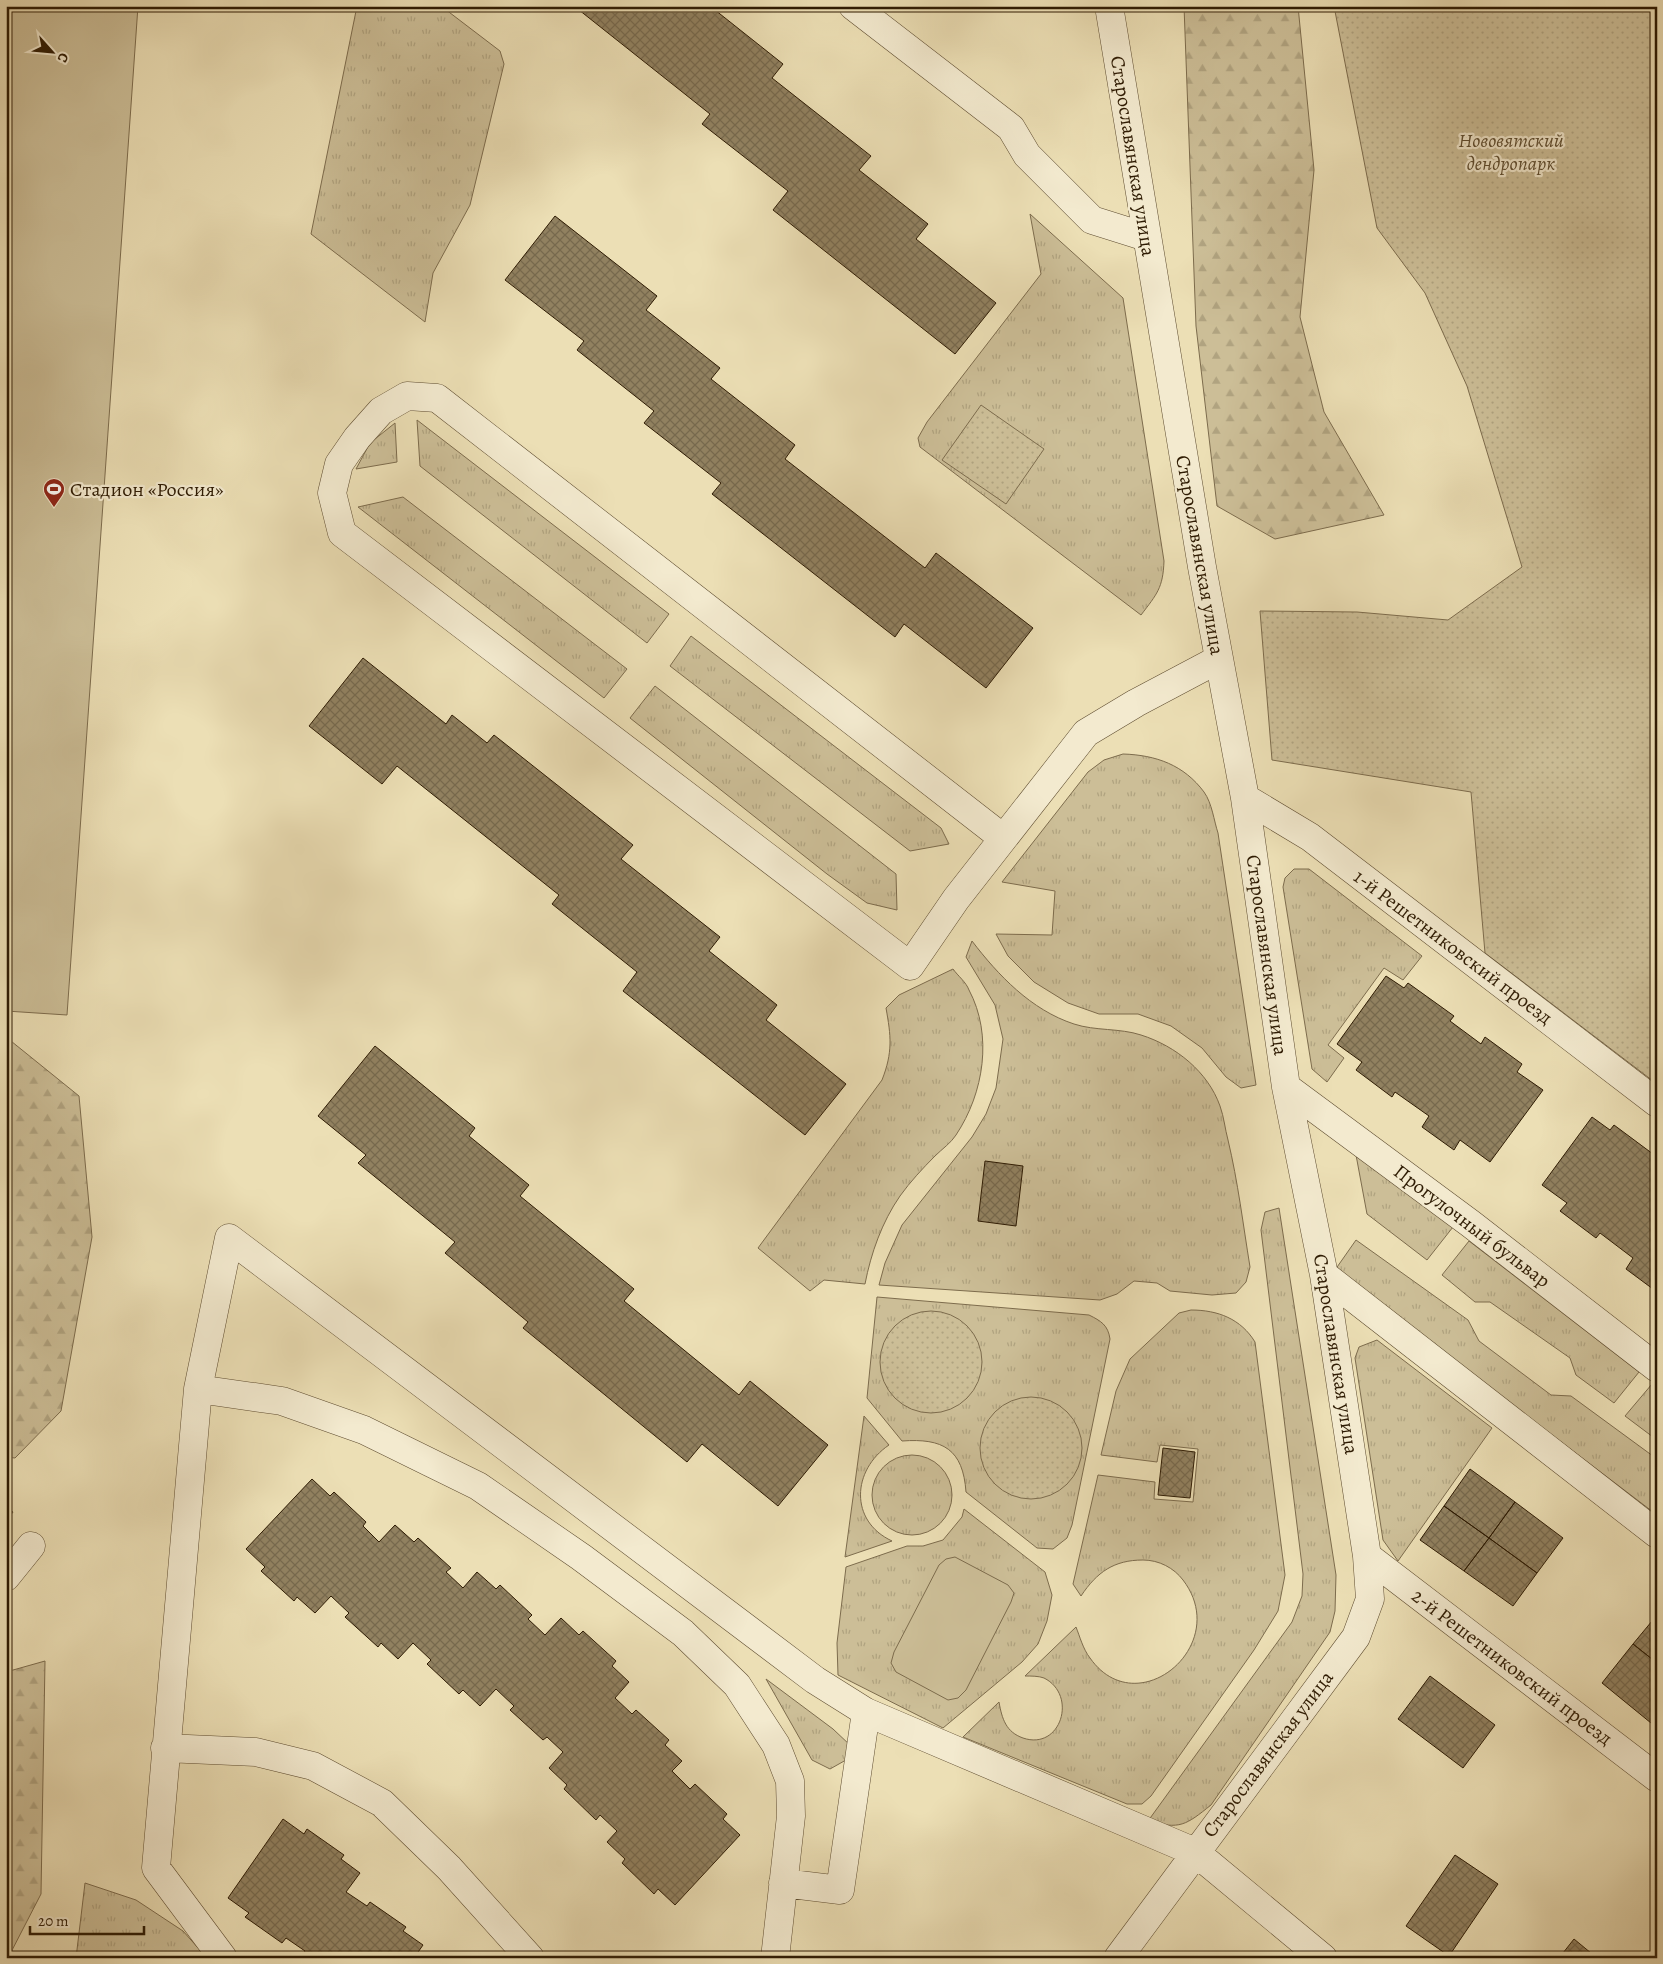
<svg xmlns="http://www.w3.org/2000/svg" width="1663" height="1964" font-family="Alegreya,serif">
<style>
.grass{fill:url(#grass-tufts);stroke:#7d6c4d}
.forest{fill:url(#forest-firs);stroke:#7d6c4d}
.park{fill:url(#park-dots);stroke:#7d6c4d}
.pitch{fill:#ccbe97;stroke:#7d6c4d}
.building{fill:url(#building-cross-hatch);stroke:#2e1b03}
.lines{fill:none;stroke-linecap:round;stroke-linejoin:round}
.minor-casing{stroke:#5e4c30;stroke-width:29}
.minor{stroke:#f3eacf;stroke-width:28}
.labels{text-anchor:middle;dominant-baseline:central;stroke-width:4.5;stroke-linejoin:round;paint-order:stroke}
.park-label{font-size:20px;font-style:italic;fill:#5d4c2f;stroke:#f3eacf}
.street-label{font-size:20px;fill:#2e1b03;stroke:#f3eacf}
.poi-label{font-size:20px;fill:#2e1b03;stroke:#f3eacf;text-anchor:start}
</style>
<defs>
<pattern id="grass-tufts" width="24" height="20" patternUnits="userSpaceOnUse" patternTransform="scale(1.25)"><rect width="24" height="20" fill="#ccbe97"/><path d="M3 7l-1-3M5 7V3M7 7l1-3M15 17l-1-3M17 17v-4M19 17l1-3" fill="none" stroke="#b0a380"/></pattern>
<pattern id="forest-firs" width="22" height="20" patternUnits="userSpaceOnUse" patternTransform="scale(1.25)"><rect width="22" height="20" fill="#ccbe97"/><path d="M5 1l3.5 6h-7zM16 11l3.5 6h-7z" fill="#b0a380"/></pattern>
<pattern id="park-dots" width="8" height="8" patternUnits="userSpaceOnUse" patternTransform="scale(1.25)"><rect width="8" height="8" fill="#ccbe97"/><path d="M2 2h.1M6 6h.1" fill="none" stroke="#b0a380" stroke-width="1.8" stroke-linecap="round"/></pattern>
<pattern id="building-cross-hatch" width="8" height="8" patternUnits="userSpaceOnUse" patternTransform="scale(1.25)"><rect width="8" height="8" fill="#918160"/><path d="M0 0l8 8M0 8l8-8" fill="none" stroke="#77694d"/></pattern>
</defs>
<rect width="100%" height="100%" fill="#ecdfb5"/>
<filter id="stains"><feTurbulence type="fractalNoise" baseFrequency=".004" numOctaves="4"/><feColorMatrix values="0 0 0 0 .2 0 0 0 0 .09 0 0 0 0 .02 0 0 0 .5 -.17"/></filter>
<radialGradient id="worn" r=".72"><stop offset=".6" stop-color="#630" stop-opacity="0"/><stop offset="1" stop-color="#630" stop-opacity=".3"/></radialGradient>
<!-- grass -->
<path class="grass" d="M357 6H441L500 51 504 64 470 205 433 273 425 322 311 234Z
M1030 214 1123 298 1164 561C1163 588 1157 594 1141 615L920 447 918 438 927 422 1041 274Z
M417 420 669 614 647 643 420 466Z
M395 423 397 462 356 469 370 443Z
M403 497 627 669 604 698 358 507Z
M691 636 941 828 949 844 910 851 670 666Z
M655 686 896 874 897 910 867 903 827 874 630 718Z
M1123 754C1156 755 1184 765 1204 792 1212 803 1214 821 1218 833L1256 1085 1241 1088 1226 1077 1202 1048 1171 1026 1138 1014H1099L1068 1003 1034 982 1008 956 996 934 1052 935 1055 891 1002 882 1088 772 1104 760Z
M1294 869H1309L1422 956 1403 980 1384 968 1328 1045 1344 1058 1327 1082 1312 1069 1283 887 1285 878Z
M972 941C998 975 1031 1010 1074 1024 1095 1031 1120 1028 1141 1035 1176 1046 1208 1072 1220 1106 1224 1117 1225 1129 1228 1140 1238 1182 1243 1224 1250 1267L1246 1282 1236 1293 1212 1295 1170 1291 1157 1283 1134 1281 1117 1294 1100 1300 879 1285 885 1263 902 1225 972 1137 986 1114 996 1088 1003 1039 995 1005 966 957Z
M953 969C958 976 966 982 969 990 993 1035 984 1093 956 1135 951 1143 942 1149 935 1156 923 1168 910 1182 900 1196 882 1222 871 1253 865 1284L824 1280 810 1291 758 1248 882 1080C893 1052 891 1036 886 1008L899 995Z
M1356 1155 1453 1227 1427 1260 1367 1214Z
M1279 1208 1336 1575 1335 1611 1330 1632 1211 1805C1186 1825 1180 1830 1148 1821L1292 1622 1302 1596 1303 1574 1261 1230 1265 1212Z
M1356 1240 1468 1320 1479 1341 1551 1395 1571 1396 1657 1459V1515L1335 1270Z
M1469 1241 1639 1372 1614 1403 1576 1375 1570 1358 1490 1302H1475L1442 1275Z
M877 1297 1089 1315C1101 1321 1108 1325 1110 1339L1072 1525 1067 1538 1053 1549 1037 1548 966 1492C963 1449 943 1438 902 1441L867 1398Z
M1191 1310C1218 1310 1241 1319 1255 1342L1285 1575 1278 1611 1254 1650 1151 1796 1142 1804H1127L963 1737 999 1702C1002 1719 1006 1732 1023 1738 1061 1751 1078 1695 1044 1678 1039 1676 1031 1676 1025 1676L1076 1627C1080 1637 1083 1649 1090 1658 1137 1725 1233 1645 1183 1580 1174 1568 1159 1560 1143 1560 1114 1560 1097 1572 1081 1596L1073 1584 1098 1475 1155 1482 1154 1499 1193 1502 1198 1449 1160 1445 1157 1462 1101 1455 1116 1391 1130 1359 1179 1313Z
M1377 1340 1492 1428 1398 1561 1383 1540 1355 1358 1359 1347Z
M1652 1384 1657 1387V1440L1625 1416Z
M864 1416 889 1445C852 1470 849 1521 892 1541L845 1557Z
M872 1495a40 40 0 1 1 80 0a40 40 0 1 1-80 0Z
M964 1509 1045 1572 1052 1595 1047 1621 1038 1644 1022 1662 943 1728 838 1675 837 1643 846 1567 907 1546H923L943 1540 962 1517Z
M766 1679 833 1729 851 1746 846 1760 830 1769 812 1760Z
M85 1883 136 1900 183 1931 207 1958H76Z"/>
<!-- forest -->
<path class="forest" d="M1184 6H1298L1314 170 1300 317 1324 412 1384 515 1275 539 1217 506 1196 326Z
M6 1037 79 1096 92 1237 61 1411 15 1458 6 1457Z
M45 1661 41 1894 8 1958H6V1672Z"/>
<!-- park -->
<path class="park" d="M1334 6H1657V1084L1485 953 1471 792 1272 760 1260 611 1357 612 1448 620 1522 567 1467 386 1425 293 1377 228Z
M981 405 1044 449 1006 504 942 460Z
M880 1362a51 51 0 1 1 102 0a51 51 0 1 1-102 0Z
M980 1448a51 51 0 1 1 102 0a51 51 0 1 1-102 0Z"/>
<!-- pitch -->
<path class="pitch" d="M6 6H138L67 1015 6 1011Z
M955 1557 1008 1585 1014 1593 1011 1602 966 1690 958 1698 948 1700 896 1672 891 1663 894 1652 939 1565 946 1559Z"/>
<!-- building -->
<path class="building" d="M574 6H710L783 64 772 78 871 156 859 170 928 224 916 239 996 303 955 354 773 210 788 191 702 124 710 114Z
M555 216 657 296 646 310 720 368 711 379 795 445 785 459 925 568 936 553 1033 628 986 688 904 624 895 637 712 494 721 483 644 423 654 411 577 350 584 341 505 280Z
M363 658 446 724 452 715 487 743 494 735 633 845 621 859 720 937 709 951 777 1005 766 1020 846 1084 805 1135 623 991 637 972 552 904 559 895 397 766 382 784 309 726Z
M1386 976 1404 988 1408 983 1454 1016 1450 1021 1481 1044 1485 1037 1522 1064 1517 1072 1543 1090 1490 1162 1460 1140 1454 1150 1422 1127 1429 1116 1395 1092 1392 1097 1356 1070 1362 1062 1337 1044Z
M375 1046 475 1128 469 1136 529 1185 520 1196 634 1289 624 1301 739 1395 750 1381 828 1445 778 1506 702 1444 687 1462 523 1328 528 1322 445 1253 455 1242 358 1163 366 1155 318 1116Z
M1592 1117 1610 1130 1614 1125 1657 1157V1292L1626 1269 1633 1258 1600 1233 1596 1238 1560 1211 1567 1203 1542 1185Z
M985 1161 1023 1166 1016 1226 978 1221Z
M1163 1448 1195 1452 1190 1498 1158 1495Z
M1470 1469 1515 1502 1489 1538 1444 1506Z
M312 1479 330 1496 334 1492 366 1522 363 1526 379 1542 395 1525 414 1542 418 1538 451 1568 446 1572 463 1588 477 1572 496 1589 500 1585 532 1615 528 1619 545 1635 561 1618 579 1635 583 1631 616 1661 612 1666 629 1682 615 1698 632 1714 636 1710 669 1740 665 1745 682 1761 672 1771 690 1789 695 1784 727 1814 723 1819 740 1835 675 1905 658 1889 654 1894 622 1863 625 1859 607 1842 617 1831 600 1815 596 1820 564 1789 567 1785 549 1768 563 1752 547 1737 543 1740 510 1710 514 1706 496 1689 480 1706 463 1690 459 1694 427 1664 431 1660 413 1643 398 1659 381 1643 378 1647 345 1617 349 1613 331 1596 315 1613 297 1597 294 1601 261 1571 265 1567 246 1549Z
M1515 1502 1563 1538 1537 1573 1489 1538Z
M6 1506 13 1512 6 1521Z
M1444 1506 1489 1538 1464 1571 1420 1540Z
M1489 1538 1537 1573 1513 1606 1464 1571Z
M1657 1615V1663L1633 1644Z
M1633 1644 1657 1663V1715L1651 1723 1602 1683Z
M1430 1676 1495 1725 1463 1768 1398 1719Z
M1657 1715V1727L1651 1723Z
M283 1819 304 1834 307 1829 344 1855 341 1859 360 1873 346 1892 367 1906 370 1902 406 1927 403 1931 423 1945 414 1958H300L305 1951 286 1938 282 1943 245 1917 249 1913 228 1898Z
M1455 1855 1498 1884 1449 1956 1406 1926Z
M1574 1939 1597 1958H1559Z"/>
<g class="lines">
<!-- minor casing -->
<g class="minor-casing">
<path id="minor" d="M853 6 1011 128 1027 155 1092 220 1146 237
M1109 6 1202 567 1245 798 1286 1087 1324 1275 1367 1556 1370 1599 1356 1637 1118 1958
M1245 798 1310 837 1657 1103
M1003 838 437 398 407 396 381 411 357 438 339 464 332 493 342 533 910 966 956 899 1086 733 1136 703 1219 659
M1286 1087 1471 1224 1657 1368
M1324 1275 1657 1534
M198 1389 282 1401 364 1430 478 1486 581 1557 683 1633 737 1685 776 1745 790 1781 791 1816 775 1958
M1367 1556 1657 1778
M6 1577 31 1546
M165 1748 256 1752 313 1766 382 1803 449 1868 530 1958
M783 1883 840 1890 866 1712
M223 1958 156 1868 198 1389 229 1238 815 1680 866 1712 1195 1852 1323 1958"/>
</g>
<!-- minor -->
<use href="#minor" class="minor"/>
</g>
<!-- icons -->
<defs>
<g id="stadium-pin" transform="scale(1.125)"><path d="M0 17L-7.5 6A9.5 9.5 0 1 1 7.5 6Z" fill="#8f2418" stroke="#f3eacf"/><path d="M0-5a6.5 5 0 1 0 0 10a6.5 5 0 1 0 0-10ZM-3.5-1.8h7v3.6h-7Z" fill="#fff"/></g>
</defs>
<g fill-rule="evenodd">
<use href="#stadium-pin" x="54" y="489"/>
</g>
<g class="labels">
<!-- park labels -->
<g class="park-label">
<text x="1511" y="140">Нововятский<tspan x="1511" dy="23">дендропарк</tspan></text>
</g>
<!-- street labels -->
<g class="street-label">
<text transform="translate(1133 156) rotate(81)">Старославянская улица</text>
<text transform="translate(1200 555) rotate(80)">Старославянская улица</text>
<text transform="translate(1453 947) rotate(37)">1-й Решетниковский проезд</text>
<text transform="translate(1267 955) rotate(82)">Старославянская улица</text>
<text transform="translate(1472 1226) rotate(37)">Прогулочный бульвар</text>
<text transform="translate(1336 1354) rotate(81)">Старославянская улица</text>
<text transform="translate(1512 1667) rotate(37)">2-й Решетниковский проезд</text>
<text transform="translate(1268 1754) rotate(-53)">Старославянская улица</text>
</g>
<!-- poi labels -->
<g class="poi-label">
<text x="70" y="489">Стадион «Россия»</text>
</g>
</g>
<!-- margin -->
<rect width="1663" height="1964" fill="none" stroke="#ecdfb5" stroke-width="25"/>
<rect x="8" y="8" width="1648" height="1949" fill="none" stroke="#2e1b03" stroke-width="2.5"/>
<rect x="12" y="12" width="1638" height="1939" fill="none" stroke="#2e1b03"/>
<!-- north arrow -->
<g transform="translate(52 52) rotate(117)" stroke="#f3eacf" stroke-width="4" paint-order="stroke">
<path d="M0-4L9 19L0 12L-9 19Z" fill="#2e1b03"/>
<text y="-8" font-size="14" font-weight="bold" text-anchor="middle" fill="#2e1b03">С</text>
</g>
<!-- scale -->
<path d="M30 1926v8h114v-8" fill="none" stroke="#2e1b03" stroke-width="2.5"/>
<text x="38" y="1926" font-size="15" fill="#2e1b03" stroke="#f3eacf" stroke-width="4" paint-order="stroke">20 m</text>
<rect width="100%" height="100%" filter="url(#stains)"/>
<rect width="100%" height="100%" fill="url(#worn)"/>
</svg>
